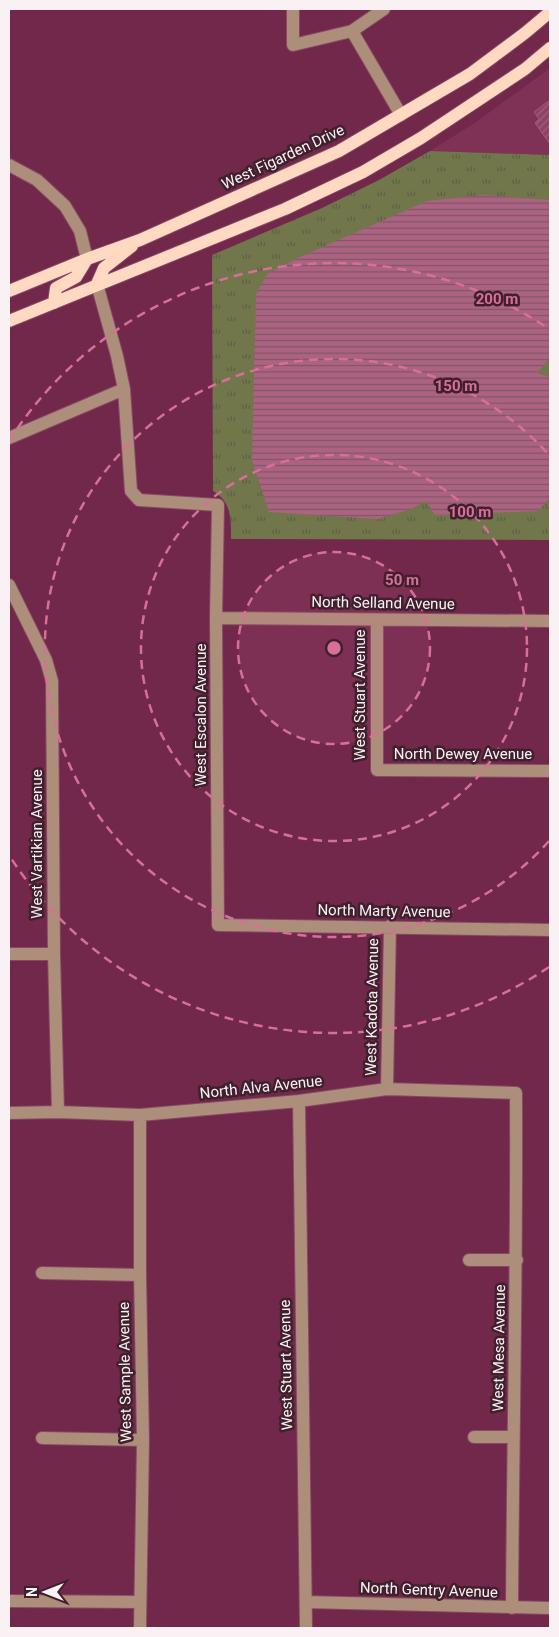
<svg xmlns="http://www.w3.org/2000/svg" width="559" height="1637" font-family="Roboto,sans-serif">
<style>
.built{fill:#803156}
.grass{fill:url(#grass-tufts)}
.water{fill:url(#water-rules)}
.building{fill:url(#building-hatch);stroke:#a65879}
.lines{fill:none;stroke-linecap:round;stroke-linejoin:round}
.minor-casing{stroke:#874865;stroke-width:14}
.major-casing{stroke:#874865;stroke-width:14}
.minor{stroke:#ac8e7a;stroke-width:12}
.major{stroke:#ffd9c1;stroke-width:12}
.ring{fill:none;stroke:#d86f98;stroke-width:2.5;stroke-dasharray:9 6}
.labels{text-anchor:middle;dominant-baseline:central;stroke-width:5;stroke-linejoin:round;paint-order:stroke}
.street-label{font-size:15px;fill:#faf1f4;stroke:#41202e}
.centre{fill:#d86f98;stroke:#41202e;stroke-width:2.5}
.ring-label{font-size:15px;text-anchor:middle;font-weight:bold;fill:#d86f98;stroke:#41202e;stroke-width:5;stroke-linejoin:round;paint-order:stroke}
</style>
<defs>
<pattern id="grass-tufts" width="24" height="20" patternUnits="userSpaceOnUse" patternTransform="scale(1.25)"><rect width="24" height="20" fill="#71774a"/><path d="M3 7l-1-3M5 7V3M7 7l1-3M15 17l-1-3M17 17v-4M19 17l1-3" fill="none" stroke="#5e604a"/></pattern>
<pattern id="water-rules" width="6" height="5" patternUnits="userSpaceOnUse" patternTransform="scale(1.25)"><rect width="6" height="5" fill="#ac6281"/><path d="M0 2.5h6" fill="none" stroke="#805668"/></pattern>
<pattern id="building-hatch" width="6" height="6" patternUnits="userSpaceOnUse" patternTransform="scale(1.25)"><rect width="6" height="6" fill="#8f4364"/><path d="M-1 1l2-2M0 6l6-6M5 7l2-2" fill="none" stroke="#a05f7b"/></pattern>
</defs>
<rect width="100%" height="100%" fill="#71284a"/>
<!-- built -->
<path class="built" d="M550 68V155L430 151 476 122Z"/>
<!-- grass -->
<path class="grass" d="M430 151 550 155V540L231 539C231 520 232 502 213 491L212 255 322 208 379 180Z"/>
<!-- water -->
<path class="water" d="M483 195 549 200 550 202V358L537 373 550 377V498L538 511 435 515 426 501 411 509 378 519 269 512 252 460 256 295 267 274 300 257 427 201Z"/>
<!-- building -->
<path class="building" d="M550 100V144L535 123 539 119 534 112Z"/>
<g class="lines">
<!-- minor casing -->
<g class="minor-casing">
<path id="minor" d="M293 9V45L352 31 384 9
M352 31 401 115
M9 165 37 180 65 206 80 231 87 259
M97 284 117 356 124 389 131 491 139 500 218 505 216 618 218 925 550 930
M9 438 124 389
M9 585 46 660 52 681 54 954 58 1112
M216 618 550 621
M377 620V770L550 771
M9 954H54
M387 1089 390 926
M299 1101 306 1628
M9 1113 58 1112 140 1115 299 1101 387 1089 516 1093C517 1265 513 1436 512 1608
M140 1115V1275L143 1440 140 1628
M469 1260H517
M42 1273 140 1275
M474 1437H513
M42 1438 143 1440
M9 1601 140 1602
M306 1602 550 1608"/>
</g>
<!-- major casing -->
<g class="major-casing">
<path id="major" d="M97 284 104 268 132 246
M9 291 87 259 140 240 339 151 470 74 525 33 550 12
M54 303 56 288 76 277 87 259
M9 321 285 209 363 172 421 138 525 69 550 48"/>
</g>
<!-- minor -->
<use href="#minor" class="minor"/>
<!-- major -->
<use href="#major" class="major"/>
</g>
<!-- distance rings -->
<circle cx="334" cy="648" r="96" fill="#d86f98" fill-opacity=".12"/>
<g class="ring">
<circle cx="334" cy="648" r="96"/>
<circle cx="334" cy="648" r="193"/>
<path d="M549 841A289 289 0 1 1 549 455"/>
<path d="M549 967A385 385 0 0 1 9 855M9 441A385 385 0 0 1 549 329"/>
</g>
<g class="labels">
<!-- street labels -->
<g class="street-label">
<text transform="translate(283 157) rotate(-25)">West Figarden Drive</text>
<text transform="translate(383 603) rotate(1)">North Selland Avenue</text>
<text transform="translate(360 695) rotate(-90)">West Stuart Avenue</text>
<text transform="translate(201 715) rotate(-90)">West Escalon Avenue</text>
<text x="463" y="754">North Dewey Avenue</text>
<text transform="translate(37 844) rotate(-90)">West Vartikian Avenue</text>
<text transform="translate(384 911) rotate(1)">North Marty Avenue</text>
<text transform="translate(372 1007) rotate(-89)">West Kadota Avenue</text>
<text transform="translate(261 1087) rotate(-6)">North Alva Avenue</text>
<text transform="translate(499 1348) rotate(-89)">West Mesa Avenue</text>
<text transform="translate(286 1365) rotate(-91)">West Stuart Avenue</text>
<text transform="translate(125 1372) rotate(-91)">West Sample Avenue</text>
<text transform="translate(429 1590) rotate(2)">North Gentry Avenue</text>
</g>
</g>
<circle cx="334" cy="648" r="8" class="centre"/>
<g class="ring-label">
<text x="497" y="304">200 m</text>
<text x="456" y="391">150 m</text>
<text x="470" y="517">100 m</text>
<text x="402" y="585">50 m</text>
</g>
<!-- border -->
<rect width="559" height="1637" fill="none" stroke="#faf1f4" stroke-width="20"/>
<!-- north arrow -->
<g transform="translate(45 1592) rotate(270)" stroke="#41202e" stroke-width="4" paint-order="stroke">
<path d="M0-4L9 19L0 12L-9 19Z" fill="#faf1f4"/>
<text y="-8" font-size="14" font-weight="bold" text-anchor="middle" fill="#faf1f4">N</text>
</g>
</svg>
